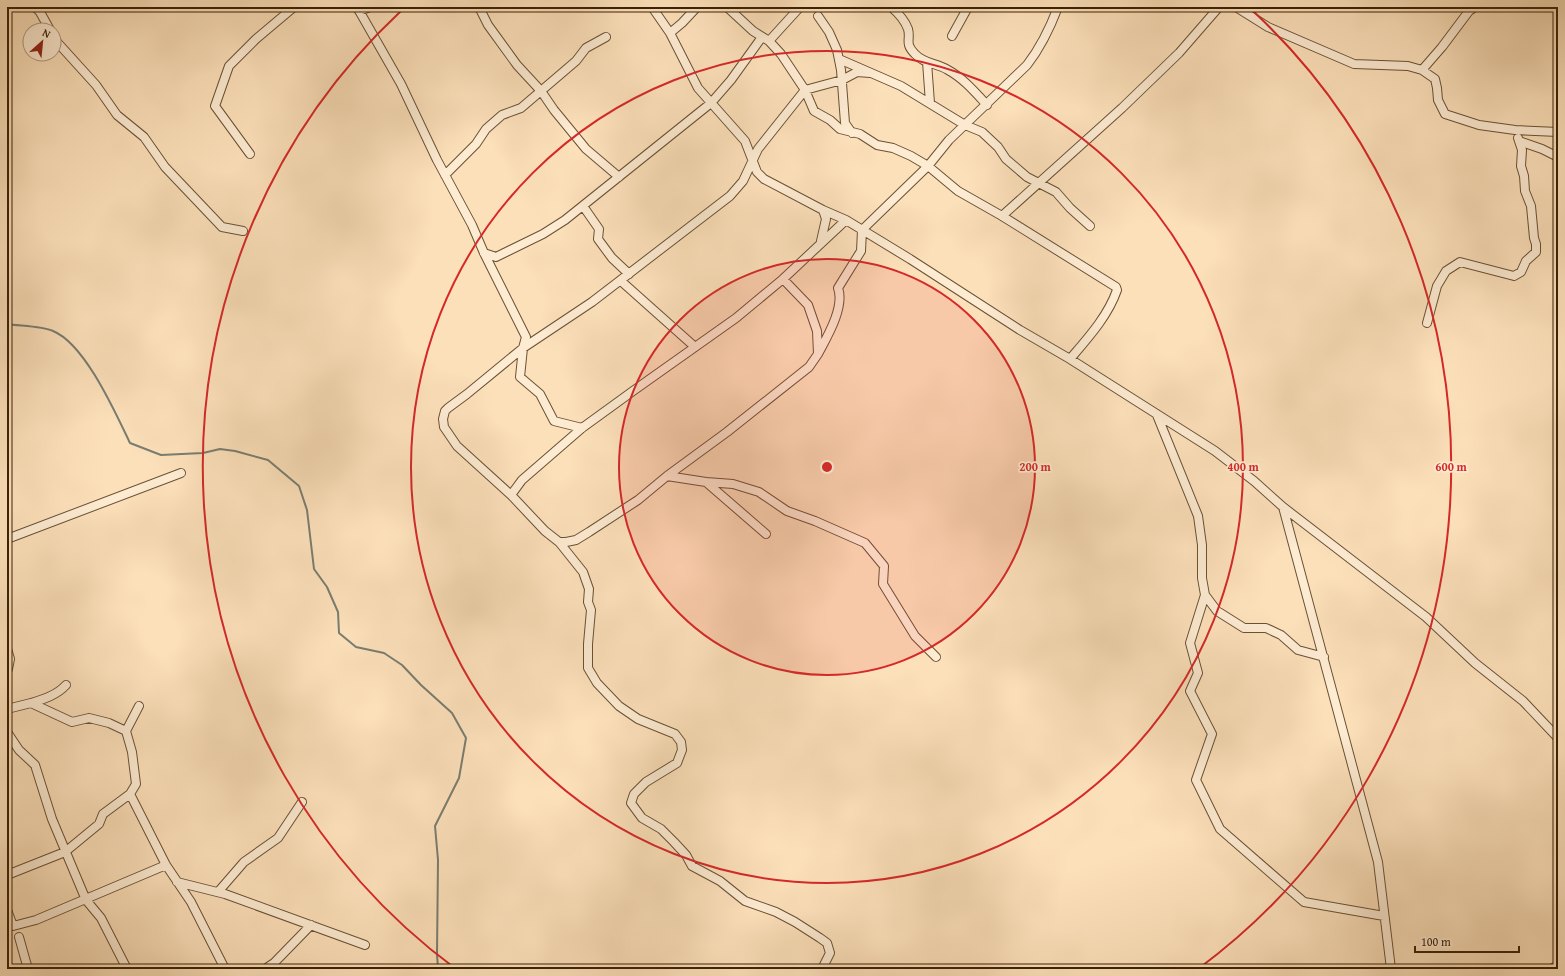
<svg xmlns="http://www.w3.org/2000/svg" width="1565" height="976" font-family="'Gentium Book Plus',serif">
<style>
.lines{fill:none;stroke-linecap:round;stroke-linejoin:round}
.stream{stroke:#797d72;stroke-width:2}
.minor-casing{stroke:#6a5134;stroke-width:10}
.minor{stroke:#fdebd2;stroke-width:8}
.ring{fill:none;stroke:#d62828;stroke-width:2}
.centre{fill:#d62828;stroke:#fdebd2;stroke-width:2}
.ring-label{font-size:12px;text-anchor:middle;font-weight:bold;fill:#d62828;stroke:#fdebd2;stroke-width:3.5;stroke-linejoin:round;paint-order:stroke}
</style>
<rect width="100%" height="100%" fill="#fce0ba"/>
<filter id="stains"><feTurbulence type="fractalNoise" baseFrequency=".005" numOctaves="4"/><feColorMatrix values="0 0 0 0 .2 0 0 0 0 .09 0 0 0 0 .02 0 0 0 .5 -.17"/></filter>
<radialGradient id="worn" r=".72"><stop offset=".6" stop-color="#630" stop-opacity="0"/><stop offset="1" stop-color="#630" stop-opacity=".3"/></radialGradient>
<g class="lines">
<!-- stream -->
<path class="stream" d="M7 324C19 326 42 326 53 331 85 344 115 412 130 443L161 455 203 453 220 449 235 451 268 460 299 486 307 510 314 569 327 587 338 612 339 633 356 647 384 653 402 665 421 685 452 713 466 738 459 778 435 826 438 860 437 954 438 969"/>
<!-- minor casing -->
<g class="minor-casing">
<path id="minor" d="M35 7 40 12 50 30
M357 7 401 84 437 160 472 225 484 253 526 337 523 348 520 377 540 394 554 421 582 428
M479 7 488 25 517 65 541 91 554 110 586 149 619 177
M652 7 670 33 698 88 745 141 757 172 764 179 823 210 846 220 910 259 1020 330 1070 359 1215 451 1254 481 1283 507 1426 617 1475 663 1523 701 1558 738
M727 7 753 31 769 41 781 54 805 90 814 111 830 120 840 129 860 134 877 145 893 148 911 156 928 166 958 191 1002 216 1116 287 1117 290C1108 316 1088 338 1070 359
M891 7C897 12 905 21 908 29 911 40 904 43 915 54 924 64 937 63 948 70 963 78 975 92 987 105
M1236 7 1268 27 1354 64 1408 66 1422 70 1435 79 1437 88 1438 100 1445 114 1479 125 1515 130 1558 132
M359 11 370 7
M818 16 829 32 837 50 841 70 845 123 852 133
M670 33 682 23 697 7
M54 36 57 42 96 85 117 115 144 137 165 167 222 227 243 231
M952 36 968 7
M769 41 800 7
M839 59 901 86 965 125 982 132 998 147 1006 159 1027 177 1056 192 1070 208 1090 226
M927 62 930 103
M1422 70 1442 47 1469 11 1475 7
M1518 138 1519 141 1542 149 1558 157
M250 154 215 106 229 66 256 39 294 7
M445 175 476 144 486 129 502 115 521 108 576 61 586 48 606 37
M583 206 599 229 598 239 612 258 629 274
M1002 216 1122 108 1179 53 1219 7
M821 241 826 219 823 210
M484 253 496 257 543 234 565 220 711 103 731 80 762 37
M621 281 695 347
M1427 323 1437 286 1446 271 1460 262 1514 276 1521 272 1526 261 1536 252V244L1534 238 1531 206 1525 191 1524 176 1521 166 1522 150 1519 141
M818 354C827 337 845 307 838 288L861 251 862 230 928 166 949 140 1027 65C1041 47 1050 28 1058 7
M1157 415 1198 516 1202 545V578L1205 595 1217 611 1244 628H1266L1281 635 1298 650 1324 657
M667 476 727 432 809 367 818 354 817 331 808 305 783 279
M706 482 733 484 759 492 787 511 815 521 865 543 884 566 883 584 915 636 936 657
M511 495 522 480 582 428 633 391 736 318 783 279 846 220
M1283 507 1378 862 1391 969
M766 534 706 482 667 476 638 500 589 532 576 540 566 542H559L545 531 511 495 457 446 444 427 443 419 445 411 448 408 467 394 523 348 592 302 730 196 743 181 758 149 805 90 842 80 857 72 870 73
M7 539 181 473
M559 542 583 572 589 589 588 602 591 610 588 644V668L597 683 619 706 638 719 675 734 681 742 682 750 677 763 646 782 634 794 631 803 642 818 661 829 674 842 686 855 692 866 720 881 745 901 776 912 795 922 820 938 827 943 830 953 822 969
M1205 595 1190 643 1198 673 1190 691 1212 734 1196 780 1220 829 1304 902 1384 916
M7 649 10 659 8 669 7 670
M31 703C44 699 57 695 66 685
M139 706 126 731 132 752 136 784 130 794 166 865 191 902 225 969
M7 709 31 703 72 722 89 718 109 723 126 731
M7 732 19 750 35 765 52 819 86 900 101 918 126 967V969
M7 875 65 852 99 824 103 814 130 794
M177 882 225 894 365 945
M218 892 244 862 278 838 302 802
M7 910 13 926 36 920 166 865
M19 937 28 969
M265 969 274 963 311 925
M1551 969 1558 965"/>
</g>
<!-- minor -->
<use href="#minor" class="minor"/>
</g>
<!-- distance rings -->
<circle cx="827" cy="467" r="208" fill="#d62828" fill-opacity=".12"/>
<g class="ring">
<circle cx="827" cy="467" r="208"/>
<circle cx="827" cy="467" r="416"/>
<path d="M456 969A624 624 0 0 1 401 11M1253 11A624 624 0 0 1 1198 969"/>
</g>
<circle cx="827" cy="467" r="6" class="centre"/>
<g class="ring-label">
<text x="1035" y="471">200 m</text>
<text x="1243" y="471">400 m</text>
<text x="1451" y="471">600 m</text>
</g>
<!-- margin -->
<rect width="1565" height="976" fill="none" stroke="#fce0ba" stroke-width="24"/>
<rect x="8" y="8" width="1549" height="960" fill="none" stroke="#3a2107" stroke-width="2"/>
<rect x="12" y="12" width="1541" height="952" fill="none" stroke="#3a2107"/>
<!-- north arrow -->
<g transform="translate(42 42) rotate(27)"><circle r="19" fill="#fdebd2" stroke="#af9a81"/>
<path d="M0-3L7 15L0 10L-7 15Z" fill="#8f2418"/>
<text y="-6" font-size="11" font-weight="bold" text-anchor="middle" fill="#3a2107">N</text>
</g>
<!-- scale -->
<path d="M1415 946v6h104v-6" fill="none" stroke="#3a2107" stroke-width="2"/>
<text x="1421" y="946" font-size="12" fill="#3a2107" stroke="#fdebd2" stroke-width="3" paint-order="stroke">100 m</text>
<rect width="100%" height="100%" filter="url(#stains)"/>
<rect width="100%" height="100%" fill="url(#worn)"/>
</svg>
